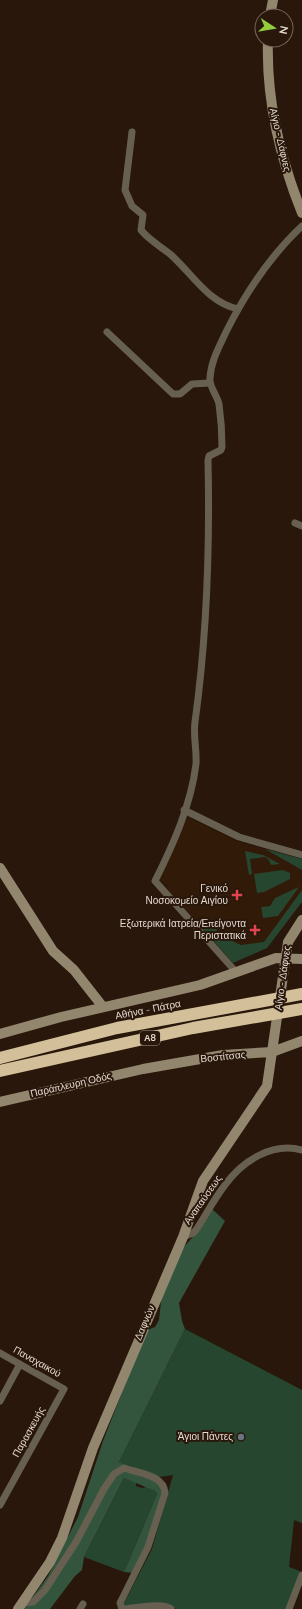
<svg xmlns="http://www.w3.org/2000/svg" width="302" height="1609" font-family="'Nunito Sans',sans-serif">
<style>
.built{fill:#311a08}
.green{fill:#264630}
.forest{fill:#33553d}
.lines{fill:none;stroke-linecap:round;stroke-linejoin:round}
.street{stroke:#676050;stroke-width:7}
.secondary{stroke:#92866e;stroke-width:10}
.highway{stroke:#d3c09a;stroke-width:12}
.health-dot{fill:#e0444e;stroke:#28170a;stroke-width:1.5}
.worship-dot{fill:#6b7280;stroke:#28170a;stroke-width:1.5}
.labels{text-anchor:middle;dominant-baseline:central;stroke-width:4;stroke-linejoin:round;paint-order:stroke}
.shield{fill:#28170a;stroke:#ac9f95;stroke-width:1}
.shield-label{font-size:9px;font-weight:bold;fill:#e5d9d0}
.street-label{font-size:10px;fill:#e5d9d0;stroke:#28170a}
.poi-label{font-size:10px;fill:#e5d9d0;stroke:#28170a;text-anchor:end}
</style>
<rect width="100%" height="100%" fill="#28170a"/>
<!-- built -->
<path class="built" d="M185 816 236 841 302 859V902L267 948 233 963 166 888 167 885 159 880Z"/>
<!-- green -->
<path class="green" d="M265 849 302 859V870Z
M245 851 263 855 280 864 271 865 269 860 265 857 250 859 252 874 249 875Z
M283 870 290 873V879L264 892 257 893 254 874Z
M299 887 278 916 263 918 261 907 270 906 275 898Z
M302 890V902L267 948 233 963 202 928 210 921 221 936 241 945 264 942Z
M185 1329 302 1390V1523L294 1520 289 1567 300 1571 287 1609H176C163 1598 140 1604 125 1607L123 1605 152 1549 173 1475 159 1477 119 1462Z
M124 1478 136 1482V1486L142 1488 146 1487 155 1491 157 1494 124 1572 84 1557Z"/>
<!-- forest -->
<path class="forest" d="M212 1209 225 1221 179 1303 182 1321 185 1329 119 1462 159 1477 163 1492 147 1546 133 1573 124 1572 157 1494 155 1491 124 1478 84 1557 82 1570 75 1576 50 1609H24L48 1576 78 1517 103 1441 144 1337 147 1330 155 1327 159 1320 162 1293 183 1248 199 1230Z"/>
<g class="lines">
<!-- street -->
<path class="street" d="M132 132 125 190 132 206 143 215 141 230C149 240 160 246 170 254 192 273 207 302 238 309
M107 332 173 394H180L192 384 210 383
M295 523 302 526
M184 810 239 837 302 855
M236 972 155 881C173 845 191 805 196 764 197 750 193 736 195 722 207 635 210 548 208 460L209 456 221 450 222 447C222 432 221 418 219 404 217 395 209 387 210 378 211 361 219 347 226 332 246 292 269 257 302 226
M183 1237 193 1233 196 1230C206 1215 214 1199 225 1185 242 1161 272 1142 302 1150
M0 1353 64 1389 0 1505
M0 1401 20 1364
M22 1603 33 1602 45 1590 76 1542 104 1489 114 1474 124 1468C139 1473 164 1475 165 1493L148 1547 120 1603 122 1609
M80 1609 83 1604
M125 1609C135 1608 163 1602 171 1609
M289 1609 302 1575"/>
<!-- secondary -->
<path class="secondary" d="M270 16 273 0
M268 40C266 100 280 158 302 213
M0 868 53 951 74 970 103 1007
M0 1034 61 1017 200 985 276 958 302 959
M0 1102 143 1069 223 1055 272 1052 302 1041
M18 1609 50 1562 62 1538 93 1448 183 1237 203 1181 267 1086 288 942 302 920"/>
<!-- highway -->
<path class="highway" d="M0 1058 117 1028 302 994
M0 1071 193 1028 302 1009"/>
</g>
<!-- markers -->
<g class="health-dot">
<path d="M235 889h4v4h4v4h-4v4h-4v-4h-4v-4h4z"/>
<path d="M253 924h4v4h4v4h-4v4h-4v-4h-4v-4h4z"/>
</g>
<circle class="worship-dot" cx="241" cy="1437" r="4"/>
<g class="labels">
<!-- shield labels -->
<rect class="shield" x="140" y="1031" width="20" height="14" rx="3"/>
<g class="shield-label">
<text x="150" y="1038">Α8</text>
</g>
<!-- street labels -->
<g class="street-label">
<text transform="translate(280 140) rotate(77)">Αίγιο - Δάφνες</text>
<text transform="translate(283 978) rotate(-82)">Αίγιο - Δάφνες</text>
<text transform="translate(148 1010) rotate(-11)">Αθήνα - Πάτρα</text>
<text transform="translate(223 1057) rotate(-6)">Βοστίτσας</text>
<text transform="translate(71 1085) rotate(-13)">Παράπλευρη Οδός</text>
<text transform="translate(203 1200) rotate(-55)">Αναπαύσεως</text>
<text transform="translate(145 1323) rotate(-67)">Δαφνών</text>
<text transform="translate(37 1362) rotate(29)">Παναχαικού</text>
<text transform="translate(29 1432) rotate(-61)">Παρασκευής</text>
</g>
<!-- poi labels -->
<g class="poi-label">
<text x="228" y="889">Γενικό<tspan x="228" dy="12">Νοσοκομείο Αιγίου</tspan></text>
<text x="246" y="924">Εξωτερικά Ιατρεία/Επείγοντα<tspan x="246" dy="12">Περιστατικά</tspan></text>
<text x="233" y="1437">Άγιοι Πάντες</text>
</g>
</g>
<!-- north arrow -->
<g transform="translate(274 28) rotate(102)"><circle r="19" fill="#28170a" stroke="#746559"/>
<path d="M0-3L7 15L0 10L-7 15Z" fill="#93cc3d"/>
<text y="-6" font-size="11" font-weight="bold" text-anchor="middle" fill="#e5d9d0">N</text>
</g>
</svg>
